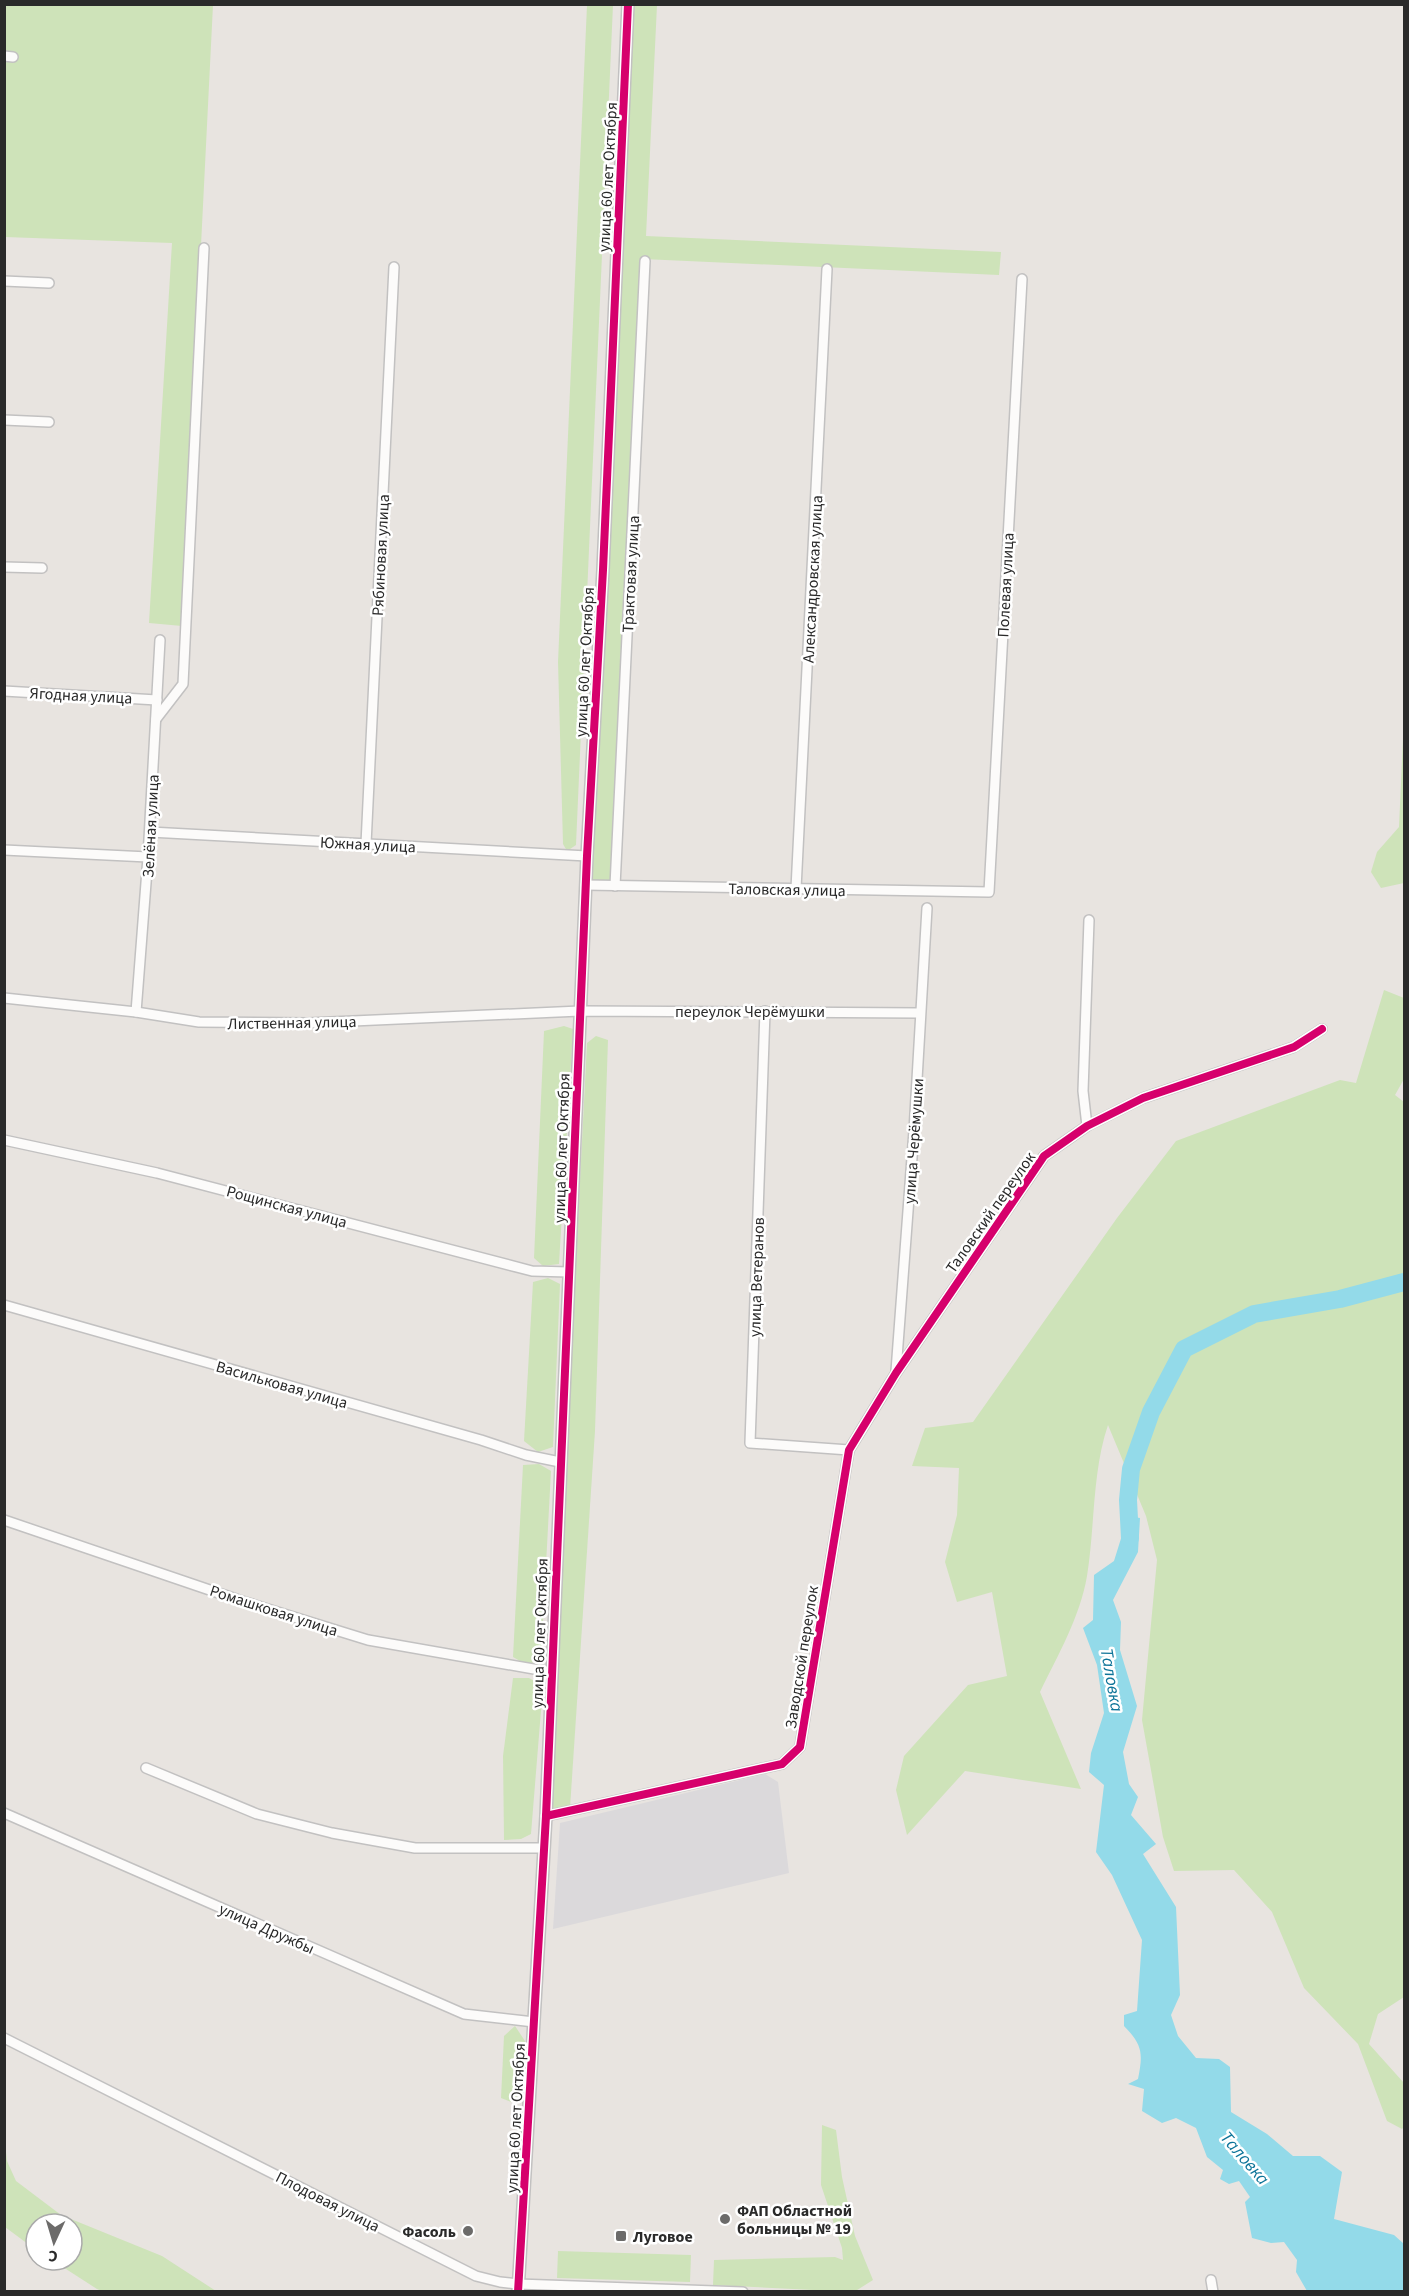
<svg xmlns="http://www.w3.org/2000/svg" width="1409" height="2296" font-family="'Source Sans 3',sans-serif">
<rect width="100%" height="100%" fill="#e8e4e0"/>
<!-- industrial -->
<polygon fill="#dbd9db" points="765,1774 778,1782 789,1873 553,1929 560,1823"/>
<!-- green -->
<g fill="#cee3b9">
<polygon points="5,5 213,5 182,626 149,623 172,243 5,237"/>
<polygon points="587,5 613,5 576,845 567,851 563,844 558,662"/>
<polygon points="634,5 657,5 646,236 1001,252 999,275 643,259 620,746 610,883 598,888 592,879"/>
<polygon points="1404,716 1404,883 1381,888 1371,872 1377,852 1399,827"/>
<path d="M1384 990 1404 998V1079L1395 1095 1404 1102V1997L1378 2014 1369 2044 1404 2083V2127L1402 2129 1387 2121 1358 2044 1304 1988 1272 1912 1234 1870 1174 1871 1163 1837 1142 1720 1157 1560 1146 1516 1108 1425C1092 1472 1095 1527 1087 1576 1080 1617 1058 1655 1040 1692L1081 1789 965 1771 907 1835 896 1790 904 1756 968 1685 1007 1676 992 1592 957 1602 945 1562 957 1515 959 1468 912 1466 925 1428 973 1422 1117 1218 1176 1141 1340 1080 1356 1083Z"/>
<polygon points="564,1026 573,1029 559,1264 543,1266 534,1258 544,1031"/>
<polygon points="596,1036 608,1040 595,1431 570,1808 554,1811 549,1794 587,1043"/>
<polygon points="548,1278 560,1284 553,1447 538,1452 524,1441 533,1282"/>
<polygon points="539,1464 551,1471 541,1659 527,1665 513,1657 523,1465"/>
<polygon points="513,1678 529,1678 543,1686 531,1834 521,1839 504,1840 503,1756"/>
<polygon points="515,2026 525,2041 518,2095 511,2102 501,2098 504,2036"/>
<polygon points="822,2125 836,2130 842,2177 855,2236 873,2280 854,2292 713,2285 714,2260 835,2257 843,2260 842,2248 821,2185"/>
<polygon points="5,2143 7,2161 16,2181 61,2215 162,2256 216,2291 104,2292 97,2289 52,2260 72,2260 72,2224 36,2224 36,2250 5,2227"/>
<polygon points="558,2251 691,2255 690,2282 557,2278"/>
</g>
<!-- water -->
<path fill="#93dae9" d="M1128 1516 1140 1518 1138 1552 1113 1600 1121 1622 1120 1650 1137 1706 1123 1752 1129 1784 1138 1797 1131 1815 1156 1844 1143 1854 1176 1907 1180 1995 1171 2015 1178 2036 1196 2058 1219 2059 1230 2067 1231 2112 1267 2134 1293 2156H1320L1342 2172 1334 2219 1394 2235 1404 2244V2291H1307L1296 2272 1297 2260 1284 2242 1271 2243 1252 2238 1245 2202 1250 2197 1239 2181 1229 2184 1220 2179 1223 2170 1207 2157 1196 2128 1176 2118 1162 2123 1142 2111 1144 2089 1128 2084 1138 2079C1143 2054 1143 2045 1124 2026V2015L1137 2011 1142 1940 1112 1875 1096 1852 1104 1785 1089 1772 1091 1753 1104 1713 1097 1665 1083 1628 1093 1620 1094 1575 1114 1561Z"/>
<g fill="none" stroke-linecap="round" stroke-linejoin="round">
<!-- river -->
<polyline stroke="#93dae9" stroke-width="18" points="1130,1538 1128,1500 1131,1469 1151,1412 1184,1349 1254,1314 1340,1299 1404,1282"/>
<defs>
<g id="minor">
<polyline points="4,56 13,57"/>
<polyline points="4,281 49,283"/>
<polyline points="4,420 49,422"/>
<polyline points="4,567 42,568"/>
<polyline points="4,691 157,700"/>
<polyline points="156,719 183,684 204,248"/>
<polyline points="150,832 587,856"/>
<polyline points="366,844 394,267"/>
<polyline points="4,850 148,857"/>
<polyline points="585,885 989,892 1022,279"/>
<polyline points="615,886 645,261"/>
<polyline points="796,889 827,269"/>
<polyline points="4,998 136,1012 199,1022 308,1023 580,1011 920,1013"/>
<polyline points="765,1011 750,1443 849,1450"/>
<polyline points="136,1012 148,857 160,640"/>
<polyline points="1087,1126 1083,1091 1089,920"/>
<polyline points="4,1140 157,1173 532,1271 569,1272"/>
<polyline points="4,1305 481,1440 526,1455 560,1462"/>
<polyline points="896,1371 914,1131 927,908"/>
<polyline points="4,1520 242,1601 368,1640 551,1672"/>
<polyline points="146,1768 257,1814 332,1833 415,1848 543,1848"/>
<polyline points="4,1813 464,2014 534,2022"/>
<polyline points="546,1816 782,1764 800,1747 849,1450 896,1373 1044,1156 1087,1126 1143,1098 1294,1047 1322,1029"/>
<polyline points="4,2038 476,2276 500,2282 518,2284 743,2292"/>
<polyline points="1211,2280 1213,2292"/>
</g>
<polyline id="tertiary" points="518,2292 546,1816 587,856 603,570 628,4"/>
</defs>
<!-- minor casing -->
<use href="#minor" stroke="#c2c1c1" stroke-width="12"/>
<!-- tertiary casing -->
<use href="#tertiary" stroke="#c2c1c1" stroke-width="14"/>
<!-- minor -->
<use href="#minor" stroke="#fcfbfa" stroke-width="9"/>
<!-- tertiary -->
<use href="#tertiary" stroke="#fcfbfa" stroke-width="10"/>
<defs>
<g id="cycleway">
<polyline points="546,1816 782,1764 800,1747 849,1450 896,1373 1044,1156 1087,1126 1143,1098 1294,1047 1322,1029"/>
<polyline points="518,2292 546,1816 587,856 603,570 628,4"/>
</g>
</defs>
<!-- cycleway casing -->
<use href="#cycleway" stroke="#fff" stroke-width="11"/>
<!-- cycleway -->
<use href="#cycleway" stroke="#d6006c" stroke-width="8"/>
</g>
<!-- markers -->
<g fill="#6c6b6a" stroke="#fff" stroke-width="2">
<circle cx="725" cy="2219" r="6"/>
<circle cx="468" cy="2231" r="6"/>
<rect x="615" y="2230" width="12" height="12" rx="3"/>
</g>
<g text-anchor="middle" stroke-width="5" stroke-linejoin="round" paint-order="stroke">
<!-- street labels -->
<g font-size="16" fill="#2a2a2a" stroke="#fff">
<text transform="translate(607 177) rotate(-87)" y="6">улица 60 лет Октября</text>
<text transform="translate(380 555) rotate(-87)" y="6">Рябиновая улица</text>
<text transform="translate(630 574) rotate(-87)" y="6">Трактовая улица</text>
<text transform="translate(812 579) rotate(-87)" y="6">Александровская улица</text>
<text transform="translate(1005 585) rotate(-87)" y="6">Полевая улица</text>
<text transform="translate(584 662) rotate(-87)" y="6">улица 60 лет Октября</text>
<text transform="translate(81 695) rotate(3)" y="6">Ягодная улица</text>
<text transform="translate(150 826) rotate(-87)" y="6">Зелёная улица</text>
<text transform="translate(368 844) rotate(3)" y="6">Южная улица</text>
<text transform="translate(787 889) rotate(1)" y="6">Таловская улица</text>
<text x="750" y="1017">переулок Черёмушки</text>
<text transform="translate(292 1022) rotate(-1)" y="6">Лиственная улица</text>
<text transform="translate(913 1141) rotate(-86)" y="6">улица Черёмушки</text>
<text transform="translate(561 1148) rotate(-88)" y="6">улица 60 лет Октября</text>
<text transform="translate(287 1206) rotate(15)" y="6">Рощинская улица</text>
<text transform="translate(990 1212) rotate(-55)" y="6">Таловский переулок</text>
<text transform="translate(756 1277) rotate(-88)" y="6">улица Ветеранов</text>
<text transform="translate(282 1384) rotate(16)" y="6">Васильковая улица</text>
<text transform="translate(274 1610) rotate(18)" y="6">Ромашковая улица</text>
<text transform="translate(539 1633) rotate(-88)" y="6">улица 60 лет Октября</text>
<text transform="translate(801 1657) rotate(-81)" y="6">Заводской переулок</text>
<text transform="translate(267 1928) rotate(24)" y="6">улица Дружбы</text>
<text transform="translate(515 2118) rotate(-87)" y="6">улица 60 лет Октября</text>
<text transform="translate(328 2201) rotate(27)" y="6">Плодовая улица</text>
</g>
<!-- poi labels -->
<g font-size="16" font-weight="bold" fill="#2a2a2a" stroke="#fff" text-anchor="start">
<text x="737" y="2216">ФАП Областной<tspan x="737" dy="18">больницы № 19</tspan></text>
<text x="456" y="2237" text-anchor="end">Фасоль</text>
<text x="633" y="2242">Луговое</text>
</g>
<!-- water labels -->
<g font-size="18" font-style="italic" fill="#0f7599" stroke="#fff">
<text transform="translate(1112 1680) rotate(80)" y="6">Таловка</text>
<text transform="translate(1245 2158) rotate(49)" y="6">Таловка</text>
</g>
</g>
<!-- border -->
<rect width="1409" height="2296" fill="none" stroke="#2a2a2a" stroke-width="12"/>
<!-- north arrow -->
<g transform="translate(54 2242) rotate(184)"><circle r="28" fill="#ffffff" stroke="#aaaaaa" stroke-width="1.5"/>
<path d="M0-4.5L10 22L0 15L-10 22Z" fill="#6c6b6a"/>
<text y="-9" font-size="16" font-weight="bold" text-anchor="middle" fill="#2a2a2a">С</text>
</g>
</svg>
